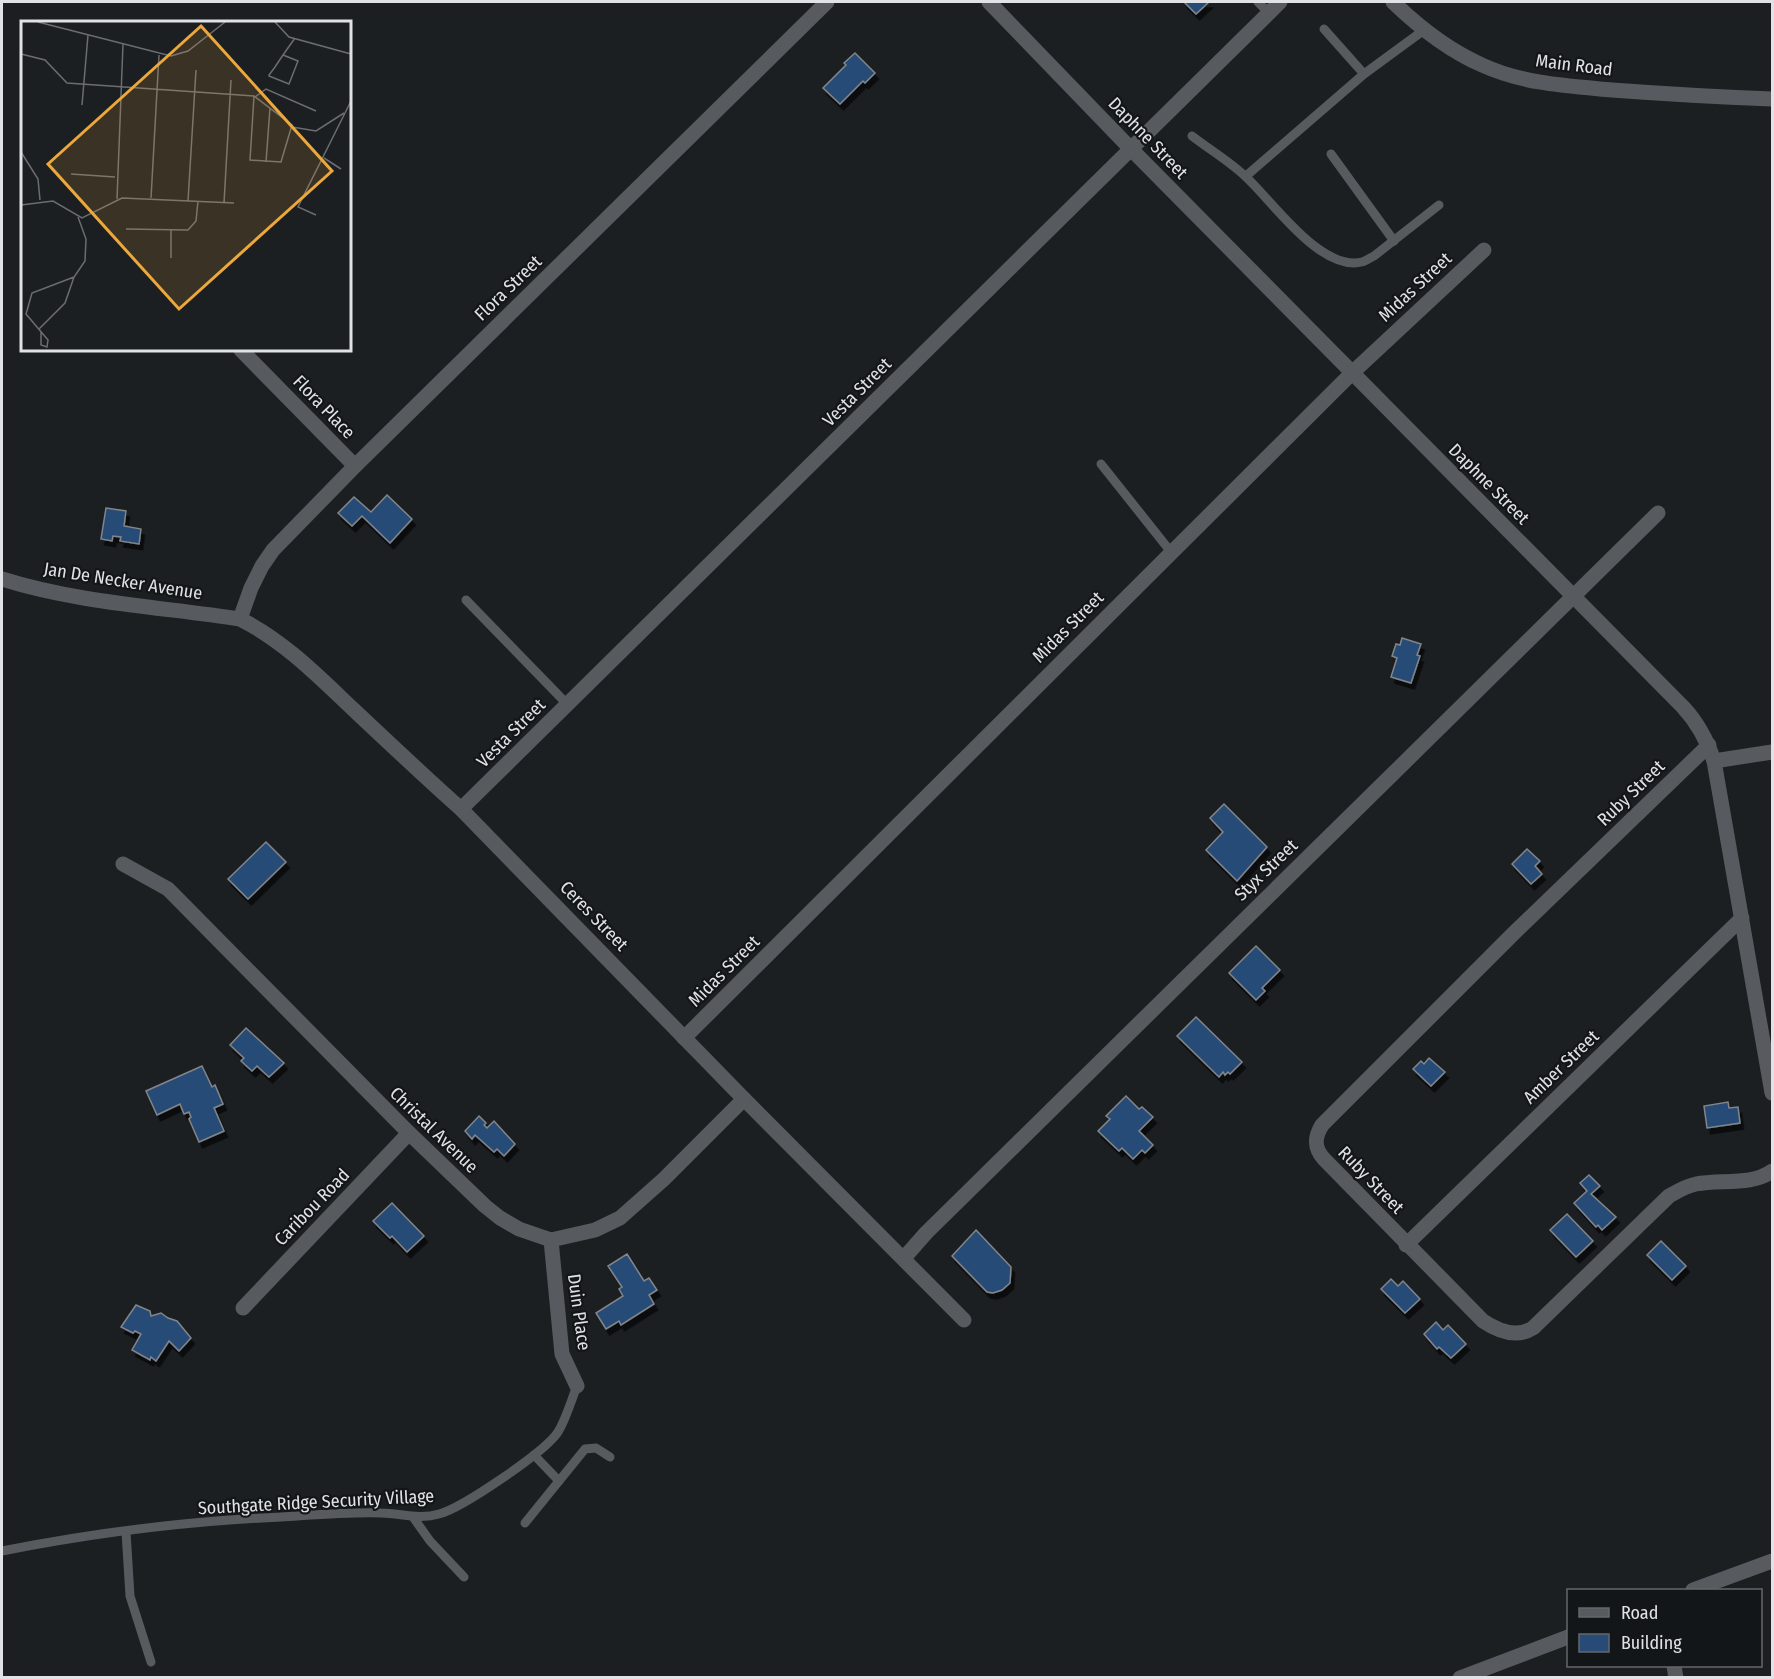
<svg xmlns="http://www.w3.org/2000/svg" width="1774" height="1679" font-family="'Fira Sans Condensed',sans-serif">
<defs>
<filter id="shadow"><feDropShadow dx="3.5" dy="6" stdDeviation="0" flood-color="#0009"/></filter>
</defs>
<rect width="100%" height="100%" fill="#1c1f22"/>
<!-- building -->
<g fill="#274b76" stroke="#828589" stroke-width="1.5" filter="url(#shadow)">
<polygon points="1184,2 1209,2 1196,14"/>
<polygon points="855,53 875,73 865,83 863,81 840,104 823,88 846,65 844,63"/>
<polygon points="387,495 412,519 390,543 362,516 352,526 338,513 354,497 371,512"/>
<polygon points="106,508 126,511 124,526 141,529 139,544 120,541 121,537 113,536 112,541 101,539"/>
<polygon points="1402,638 1421,644 1417,655 1420,656 1411,683 1391,677 1397,658 1392,656 1396,644 1400,645"/>
<polygon points="1224,804 1267,847 1237,881 1206,850 1223,832 1210,818"/>
<polygon points="266,842 286,862 248,899 228,879"/>
<polygon points="1527,849 1540,861 1535,866 1542,874 1531,884 1512,864"/>
<polygon points="1256,946 1280,970 1262,988 1265,991 1256,1000 1229,973"/>
<polygon points="1196,1017 1242,1062 1230,1074 1228,1072 1225,1075 1223,1072 1219,1077 1177,1036"/>
<polygon points="246,1028 284,1063 269,1077 257,1066 252,1071 241,1061 244,1058 230,1045"/>
<polygon points="1429,1058 1445,1072 1431,1086 1413,1069 1421,1061 1424,1064"/>
<polygon points="202,1066 212,1087 215,1085 223,1104 214,1108 224,1131 199,1142 189,1119 191,1117 189,1112 184,1114 180,1104 157,1115 146,1091"/>
<polygon points="1126,1096 1139,1109 1142,1107 1153,1117 1139,1131 1153,1145 1145,1153 1142,1150 1133,1159 1122,1148 1119,1151 1098,1131 1110,1119 1106,1116"/>
<polygon points="1728,1102 1729,1108 1738,1107 1740,1123 1707,1128 1704,1106"/>
<polygon points="479,1116 486,1123 484,1125 487,1128 494,1121 515,1144 504,1156 497,1149 494,1152 475,1135 472,1139 465,1131"/>
<polygon points="1589,1175 1600,1186 1591,1194 1616,1217 1602,1230 1598,1225 1596,1227 1574,1203 1587,1191 1580,1183"/>
<polygon points="392,1203 424,1236 407,1252 392,1236 390,1238 373,1221"/>
<polygon points="1567,1214 1593,1241 1576,1257 1550,1230"/>
<polygon points="976,1230 1011,1267 1010,1283 1002,1290 993,1293 987,1292 952,1256"/>
<polygon points="1661,1241 1686,1266 1672,1280 1647,1255"/>
<polygon points="627,1254 644,1281 649,1278 657,1290 649,1295 654,1304 621,1325 619,1321 606,1329 596,1313 623,1296 619,1289 622,1287 608,1266"/>
<polygon points="1391,1279 1398,1286 1403,1281 1420,1299 1405,1313 1381,1289"/>
<polygon points="136,1305 150,1311 151,1316 161,1313 168,1318 177,1321 191,1338 179,1351 169,1341 156,1361 151,1357 150,1360 132,1350 141,1334 135,1331 133,1333 121,1327"/>
<polygon points="1436,1322 1443,1330 1448,1325 1466,1344 1451,1358 1439,1347 1437,1349 1424,1334"/>
</g>
<g fill="none" stroke-linecap="round" stroke-linejoin="round">
<!-- lane -->
<g stroke="#575a5e" stroke-width="9">
<polyline points="1258,2 1269,13"/>
<polyline points="1324,29 1364,74"/>
<path d="M1192 136C1210 150 1231 162 1247 178 1273 202 1321 272 1362 262 1366 261 1370 258 1374 256L1439 205"/>
<polyline points="1331,154 1394,241"/>
<polyline points="1246,176 1364,74 1424,30"/>
<polyline points="1101,464 1171,552"/>
<polyline points="466,600 568,705"/>
<polyline points="534,1455 559,1481 585,1449 596,1448 610,1457"/>
<polyline points="413,1517 430,1541 464,1577"/>
<polyline points="525,1523 559,1481"/>
<polyline points="126,1532 130,1596 151,1662"/>
<path d="M2 1551C93 1533 188 1521 281 1517 314 1515 348 1512 381 1513 400 1513 419 1520 439 1514 462 1508 545 1452 558 1432 566 1419 571 1401 577 1386"/>
</g>
<!-- street -->
<g stroke="#575a5e" stroke-width="15">
<path d="M989 2 1131 149 1683 707C1698 723 1707 740 1714 761L1772 1093"/>
<polyline points="241,350 355,466"/>
<polyline points="240,619 251,588 262,566 273,550 355,466 827,2"/>
<path d="M1709 745 1514 933 1322 1125C1314 1138 1314 1148 1324 1159L1483 1321C1498 1331 1517 1338 1533 1328L1669 1196C1678 1191 1686 1186 1696 1184 1720 1179 1752 1186 1772 1171"/>
<polyline points="1714,761 1772,752"/>
<polyline points="461,809 744,1099 964,1320"/>
<polyline points="123,864 168,889 409,1133 485,1206 500,1218 519,1229 551,1240 595,1230 620,1218 664,1179 744,1099"/>
<polyline points="684,1038 1352,373 1484,250"/>
<polyline points="551,1240 562,1354 577,1386"/>
<polyline points="1406,1245 1742,918"/>
<polyline points="904,1258 926,1233 1658,513"/>
<polyline points="243,1308 409,1133"/>
<polyline points="1693,1590 1772,1561"/>
<polyline points="1674,1666 1676,1678"/>
<polyline points="1460,1678 1568,1637"/>
</g>
<!-- secondary -->
<g stroke="#575a5e" stroke-width="15">
<path d="M1393 2C1420 28 1448 50 1482 65 1523 84 1568 86 1612 90 1666 94 1719 97 1772 99"/>
<path d="M2 579C78 603 161 607 240 619 284 641 318 676 354 710 389 743 425 777 461 809L1280 2"/>
</g>
</g>
<g text-anchor="middle" stroke-width="4.5" stroke-linejoin="round" paint-order="stroke">
<!-- street labels -->
<g font-size="18" fill="#e1e2e5" stroke="#131619">
<text transform="translate(1574 65) rotate(7)" y="6">Main Road</text>
<text transform="translate(1148 138) rotate(46)" y="6">Daphne Street</text>
<text transform="translate(1415 287) rotate(-43)" y="6">Midas Street</text>
<text transform="translate(508 288) rotate(-44)" y="6">Flora Street</text>
<text transform="translate(857 392) rotate(-45)" y="6">Vesta Street</text>
<text transform="translate(324 407) rotate(46)" y="6">Flora Place</text>
<text transform="translate(1489 484) rotate(45)" y="6">Daphne Street</text>
<text transform="translate(123 581) rotate(9)" y="6">Jan De Necker Avenue</text>
<text transform="translate(1068 627) rotate(-45)" y="6">Midas Street</text>
<text transform="translate(511 733) rotate(-45)" y="6">Vesta Street</text>
<text transform="translate(1631 793) rotate(-44)" y="6">Ruby Street</text>
<text transform="translate(1266 870) rotate(-44)" y="6">Styx Street</text>
<text transform="translate(594 916) rotate(46)" y="6">Ceres Street</text>
<text transform="translate(724 971) rotate(-45)" y="6">Midas Street</text>
<text transform="translate(1561 1067) rotate(-44)" y="6">Amber Street</text>
<text transform="translate(434 1130) rotate(44)" y="6">Christal Avenue</text>
<text transform="translate(1371 1180) rotate(46)" y="6">Ruby Street</text>
<text transform="translate(312 1207) rotate(-46)" y="6">Caribou Road</text>
<text transform="translate(579 1312) rotate(82)" y="6">Duin Place</text>
<text transform="translate(316 1502) rotate(-3)" y="6">Southgate Ridge Security Village</text>
</g>
</g>
<!-- overview -->
<g transform="translate(21 21)">
<rect width="330" height="330" fill="#1c1f22"/>
<path fill="none" stroke="#6b6d70" stroke-width="1.5" d="M17 1 150 35 167 30 204 1M254 1 268 16 330 33M0 33 24 39 46 62 233 75 271 104 260 141 229 139 233 75M262 34 277 40 268 63 248 55V54L254 46 262 34 274 17M234 76 245 68 295 90M61 84 67 14M271 106 295 110 323 92M0 131 17 158 19 179M303 137 320 148M245 141 249 87M50 153 94 156M130 177 138 34M96 178 102 23M167 180 175 49M203 182 210 59M0 184 32 180 61 197 101 177 213 182M295 194 277 186 330 80M105 208 167 209 175 200 177 180M150 237V209M18 308 44 282 53 256 64 240 65 218 57 196M20 311V324L26 326 27 319 5 293 11 272 53 256"/>
<path fill="#eda83c" fill-opacity="0.15" stroke="#eda83c" stroke-width="3" d="M180 5 311 150 158 288 27 143Z"/>
<rect width="330" height="330" fill="none" stroke="#e1e2e5" stroke-width="3"/>
</g>
<!-- border -->
<rect width="1774" height="1679" fill="none" stroke="#e1e2e5" stroke-width="6"/>
<!-- legend -->
<rect x="1567" y="1589" width="195" height="78" fill="#131619" stroke="#65686b" stroke-width="1.5"/>
<rect x="1579" y="1608" width="30" height="9" fill="#575a5e" stroke="#65686b" stroke-width="1.5"/>
<text x="1621" y="1619" font-size="18" fill="#e1e2e5">Road</text>
<rect x="1579" y="1634" width="30" height="18" fill="#274b76" stroke="#65686b" stroke-width="1.5"/>
<text x="1621" y="1649" font-size="18" fill="#e1e2e5">Building</text>
</svg>
